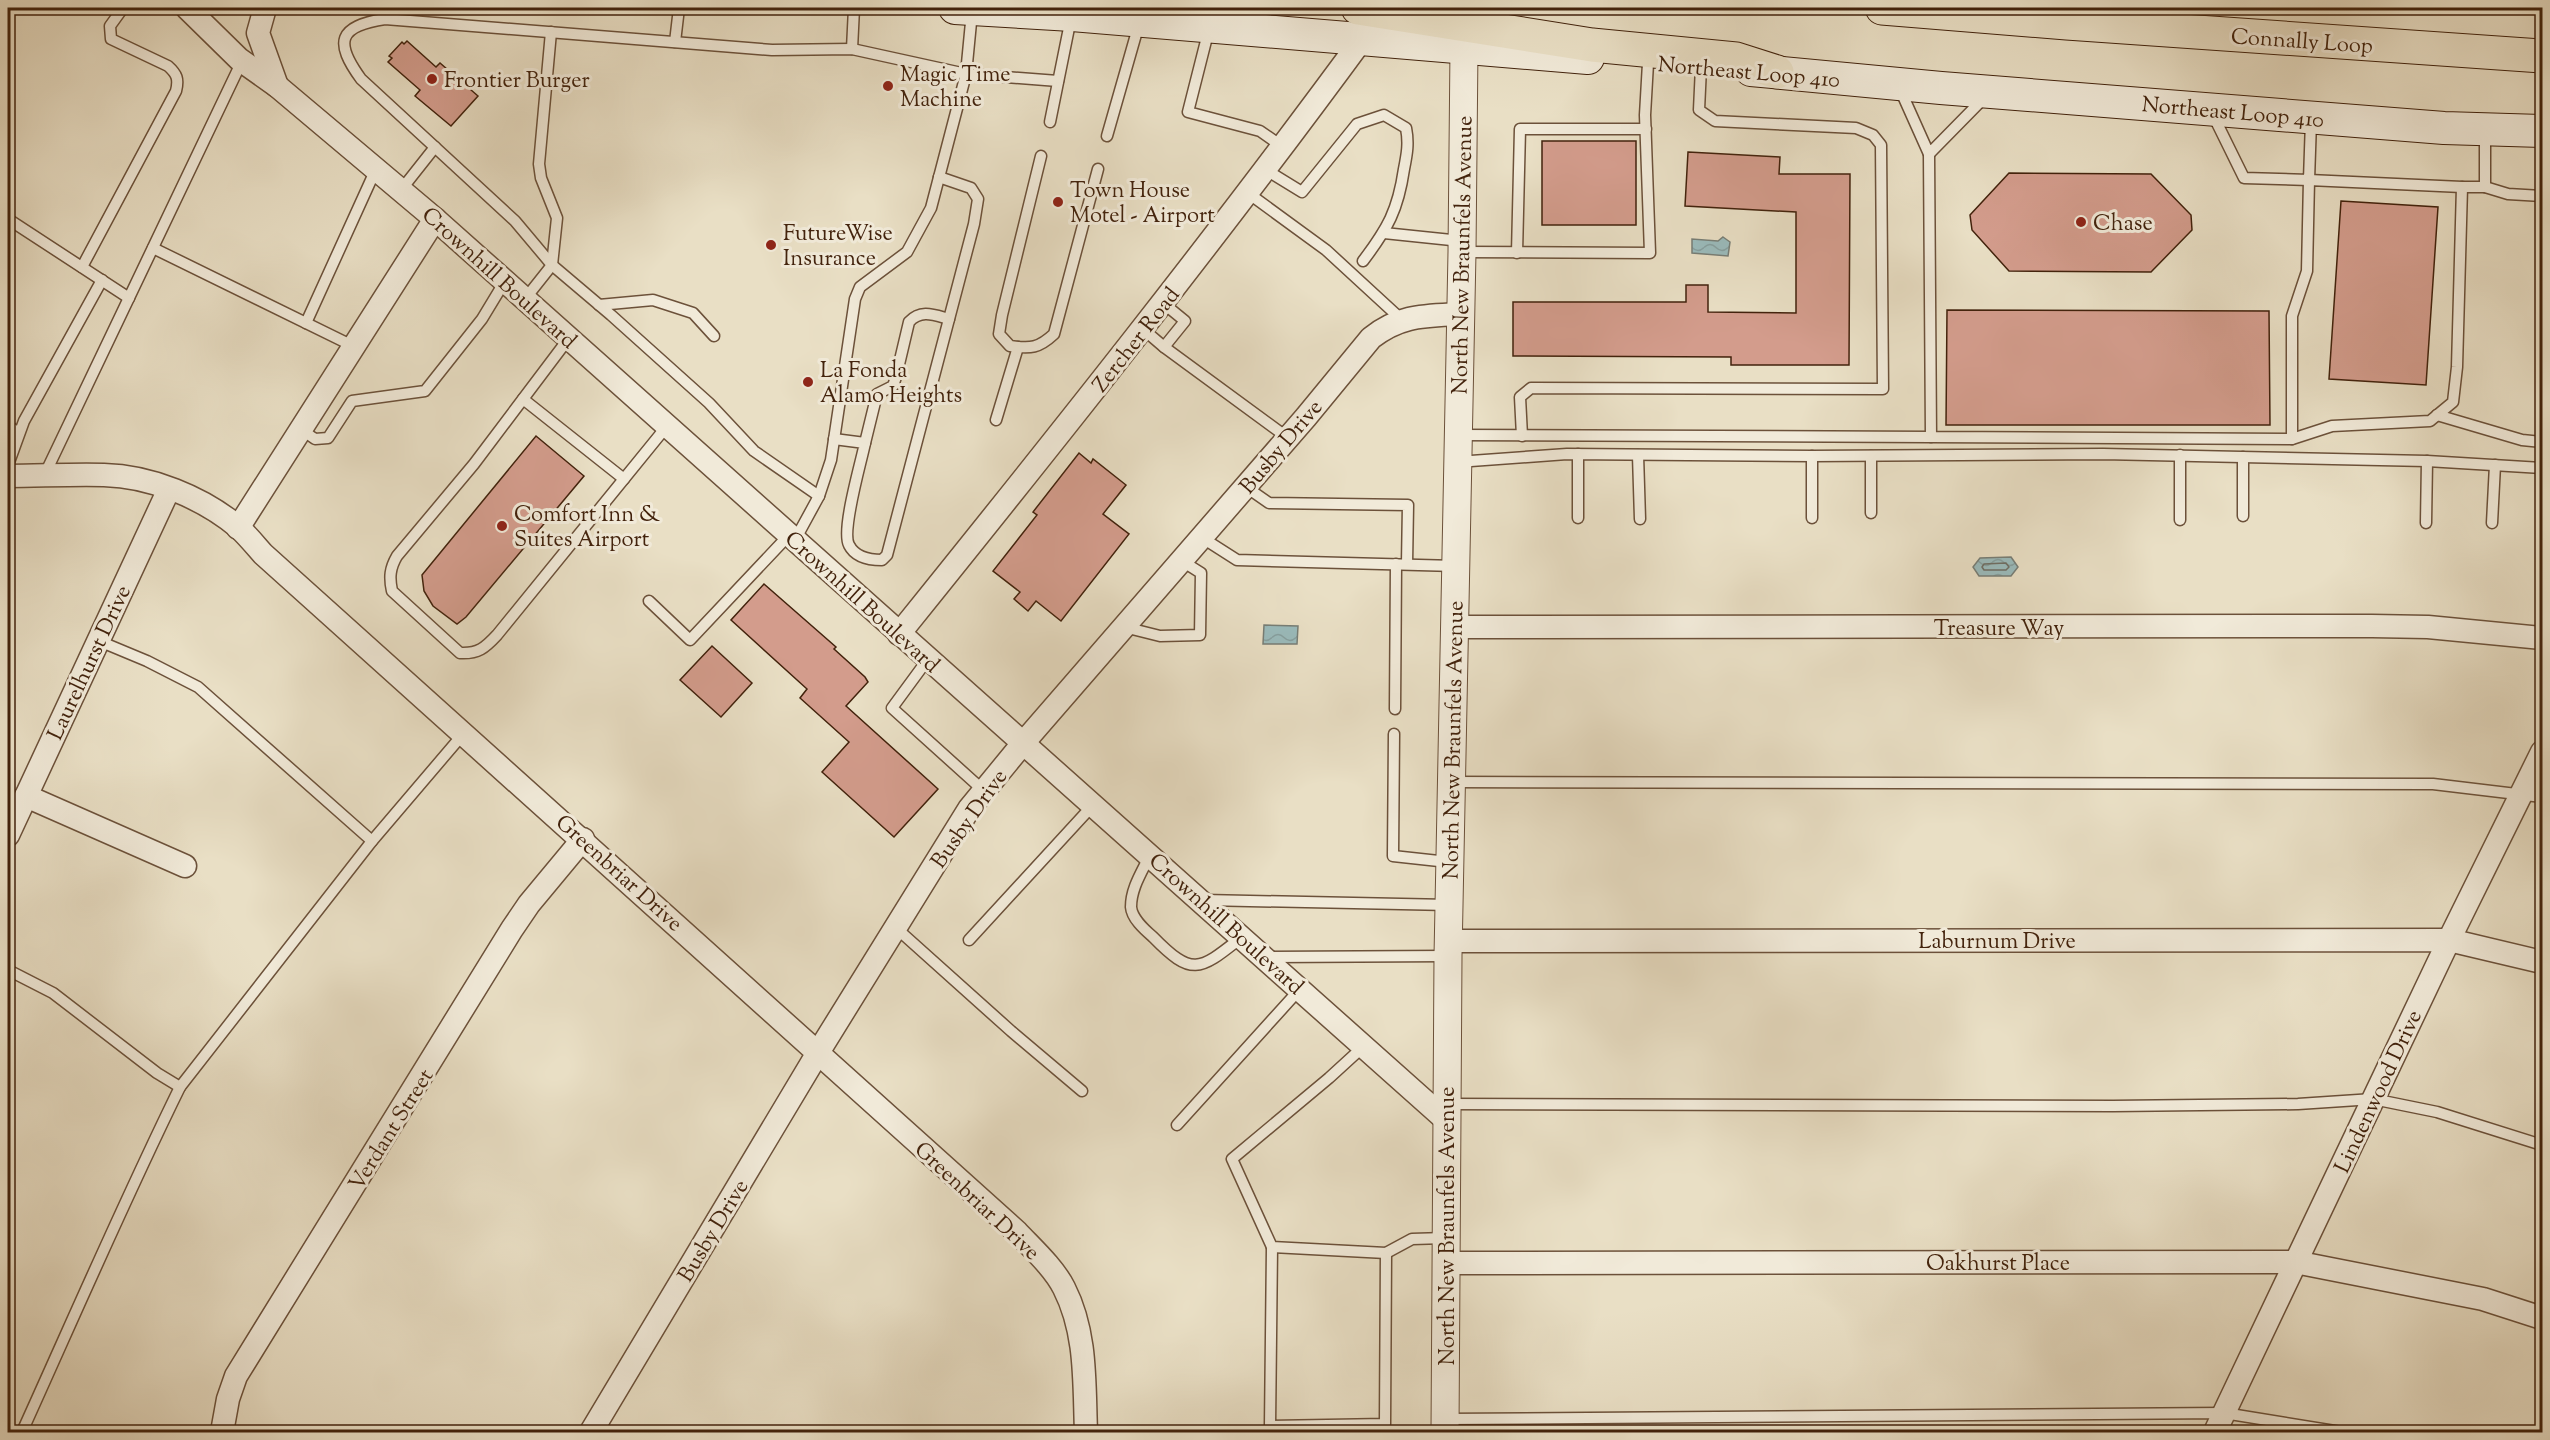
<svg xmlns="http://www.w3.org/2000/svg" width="2550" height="1440" font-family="'Sorts Mill Goudy',serif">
<defs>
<pattern id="water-waves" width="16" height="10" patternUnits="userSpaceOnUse" patternTransform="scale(1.5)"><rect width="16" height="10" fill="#9abbbc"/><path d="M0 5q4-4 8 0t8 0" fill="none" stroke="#86a0a0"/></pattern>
</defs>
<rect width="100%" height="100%" fill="#e9dfc5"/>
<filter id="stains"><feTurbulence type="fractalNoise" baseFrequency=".00333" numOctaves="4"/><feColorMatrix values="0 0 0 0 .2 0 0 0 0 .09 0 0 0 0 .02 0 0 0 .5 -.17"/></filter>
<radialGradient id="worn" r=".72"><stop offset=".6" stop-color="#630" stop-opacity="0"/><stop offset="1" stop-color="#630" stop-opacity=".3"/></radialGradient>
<!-- water -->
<g fill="url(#water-waves)" stroke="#777e76" stroke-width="1.5">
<polygon points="1723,237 1730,242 1728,256 1692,253 1692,239 1718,241"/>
<polygon points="2011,557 2018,567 2011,576 1979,576 1973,567 1980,558"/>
<polygon points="1264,625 1298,626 1297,644 1263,644"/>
</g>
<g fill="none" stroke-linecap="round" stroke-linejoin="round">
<!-- shore -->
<polygon stroke="#6e6e64" stroke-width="1.5" points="2006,563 2009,567 2006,570 1984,570 1982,567 1984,564"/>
</g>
<!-- building -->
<g fill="#d39c8c" stroke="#42220c" stroke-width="1.5">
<polygon points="407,41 436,67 440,63 478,96 451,126 415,96 420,90 388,62 392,58 389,56 402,42 404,44"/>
<rect x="1542" y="141" width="94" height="84"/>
<polygon points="1688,152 1780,157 1779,174 1850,174 1849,365 1731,365 1731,357 1513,356 1513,302 1686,302 1686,285 1708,285 1708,312 1796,313 1796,212 1685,206"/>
<polygon points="2009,173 2151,174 2191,215 2192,230 2151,272 2009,271 1972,230 1970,215"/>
<polygon points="2341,201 2438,207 2426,385 2329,379"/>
<polygon points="1947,310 2269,311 2270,425 1946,425"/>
<polygon points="536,436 584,476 466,617 457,624 433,606 424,591 422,575"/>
<polygon points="1079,453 1091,463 1093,459 1126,485 1103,514 1129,534 1061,621 1036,601 1028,611 1014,599 1020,592 993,571 1037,515 1033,512"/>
<polygon points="764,584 836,647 834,649 865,677 868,682 846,706 938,789 894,837 822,772 849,742 800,698 807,689 731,620"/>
<polygon points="712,646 752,683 721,717 680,680"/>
</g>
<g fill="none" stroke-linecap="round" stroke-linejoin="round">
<defs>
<g id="service">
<polyline points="1209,29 1188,112 1260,131 1283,147"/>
<polyline points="675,42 679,8"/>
<polyline points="852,49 854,8"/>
<polyline points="1899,87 1929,154 1984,98"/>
<polyline points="2213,115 2244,178 2309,180 2311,121"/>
<polyline points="1050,122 1071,18"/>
<polyline points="1107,136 1139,24"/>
<polyline points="1929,154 1931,437 2292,439 2332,426 2430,421 2453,402 2457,367 2462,187 2485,187 2485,132"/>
<path d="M1041 156 1002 315 999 334 1010 346C1031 349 1039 348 1054 334L1098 169"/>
<path d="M1266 170 1302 192 1357 124 1384 115 1406 128C1409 143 1407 154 1404 169 1398 210 1388 228 1363 261"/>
<polyline points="2485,187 2508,194 2542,196"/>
<polyline points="401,190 435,147"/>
<polyline points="1248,193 1326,250 1401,319"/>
<polyline points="8,219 129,298"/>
<polyline points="1384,233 1461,241"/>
<polyline points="153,248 355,347"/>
<polyline points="1462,252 1650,253 1645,115 1648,63"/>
<polyline points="1517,253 1520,129 1646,129"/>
<path d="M82 267 176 91C179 79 177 74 168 66L111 39 110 26 123 8"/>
<polyline points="525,299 552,265 557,218 541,178 539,164 551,32"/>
<polyline points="599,305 653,300 693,313 714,336"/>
<polyline points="306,323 376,169"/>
<polyline points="1143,329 1164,347 1185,321 1163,303"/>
<path d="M569 338 474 464 397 556C390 568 389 577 392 591L460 653C478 654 485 648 497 635L667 426"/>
<polyline points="1164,347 1288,438"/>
<polyline points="523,399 624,479"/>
<polyline points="2437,415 2522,440 2542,442"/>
<polyline points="996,420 1018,347"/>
<polyline points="8,426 19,433"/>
<polyline points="302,430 315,439 328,438 352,401 425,391 482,319 505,281"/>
<polyline points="1458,435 1931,437"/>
<polyline points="1522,436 1520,397 1531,388 1883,389 1881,145 1873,135 1856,128 1715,121 1699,110 1701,67"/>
<path d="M834 439 865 443C861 463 841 530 849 545 855 557 869 560 882 560L887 555 974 224 978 199 971 188 939 177"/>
<polyline points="2292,439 2292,316 2307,271 2309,180 2462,187"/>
<path d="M865 443 877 394 893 386 896 377 909 322C921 309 934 315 949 319"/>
<polyline points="1578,454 1578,518"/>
<polyline points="1638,455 1640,519"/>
<polyline points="2180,455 2180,520"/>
<polyline points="1812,456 1812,518"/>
<polyline points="2243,457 2243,516"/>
<polyline points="1457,462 1567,454 1812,456 2103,454 2427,461 2542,468"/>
<polyline points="8,465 24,421 102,280"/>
<polyline points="44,476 242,61"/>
<polyline points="1246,487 1269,503 1408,505 1407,564"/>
<path d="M819 496 754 451 709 403 611 315 552 265 515 221 361 79C334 42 338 26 385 19L772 50 852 49 966 74 1058 81"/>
<polyline points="1871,513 1871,456"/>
<polyline points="2426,523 2427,461"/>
<polyline points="2492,523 2495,465"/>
<polyline points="1201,537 1237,560 1456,566"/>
<polyline points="795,540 819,496 831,460 855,299 860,287 907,252 931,208 966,74 972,12"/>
<polyline points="649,601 690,640 789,535"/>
<polyline points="1124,627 1160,636 1200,635 1201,573 1182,561"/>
<polyline points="99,641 147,661 198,687 372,841"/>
<polyline points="928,659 892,708 984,791"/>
<polyline points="1395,709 1396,564"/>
<polyline points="1394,734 1393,856 1448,862"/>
<polyline points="1452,782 2433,784 2542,797"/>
<path d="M1150 855C1142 872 1131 888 1131 907 1132 919 1145 930 1153 937 1193 978 1200 970 1242 937"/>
<polyline points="1204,900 1449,905"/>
<polyline points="895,927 1011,1031 1082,1091"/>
<polyline points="969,940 1094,804"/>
<polyline points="1267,957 1447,956"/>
<polyline points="8,970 53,993 157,1073 180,1087 372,841 464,733"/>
<polyline points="1364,1046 1329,1078 1232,1159 1272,1247 1386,1253 1412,1239 1445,1238"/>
<polyline points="1448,1104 2113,1106 2298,1104 2373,1099 2437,1112 2542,1145"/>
<polyline points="1177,1125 1300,989"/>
<polyline points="1272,1247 1270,1426 1385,1424 1386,1253"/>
<polyline points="1445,1419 2224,1413 2341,1432"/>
<path d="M22 1432C74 1317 124 1201 180 1087"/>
</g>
<g id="minor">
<polyline points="187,8 239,59 277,86 435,219 1446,1120"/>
<polyline points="265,8 258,33 277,86"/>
<path d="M8 476C39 476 72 474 104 475 150 476 202 497 238 527 247 535 255 545 263 554L1017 1232C1033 1249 1054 1268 1064 1288 1087 1333 1084 1383 1086 1432"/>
<polyline points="238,528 435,219"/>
<polyline points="1455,627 2372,626 2428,627 2542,638"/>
<path d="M899 634C1057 438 1214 241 1363 38"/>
<polyline points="26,796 185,866"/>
<polyline points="8,835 169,489"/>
<polyline points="1448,941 2449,940 2542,962"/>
<polyline points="1446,1263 2295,1262 2483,1299 2542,1318"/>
<polyline points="222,1432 228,1399 236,1376 512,929 529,904 583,839"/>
<path d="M591 1432 819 1051 969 809 1024 742 1306 417 1371 338C1400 315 1424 316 1460 314"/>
<polyline points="2215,1432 2449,940 2542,752"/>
</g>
<polyline id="tertiary" points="1445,1432 1448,956 1462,252 1464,48"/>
<g id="secondary">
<polyline points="955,8 1072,15 1588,58"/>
<polyline points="1751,70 1941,88 2444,128 2542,131"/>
</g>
<g id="motorway">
<polyline points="1358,8 1592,45 1736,59 1777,72"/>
<polyline points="1882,8 2067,23 2542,56"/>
</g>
</defs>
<!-- service casing -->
<use href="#service" stroke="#6c513a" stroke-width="13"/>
<!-- minor casing -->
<use href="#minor" stroke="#6c513a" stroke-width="25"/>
<!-- tertiary casing -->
<use href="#tertiary" stroke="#6c513a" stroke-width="29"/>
<!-- secondary casing -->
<use href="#secondary" stroke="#42220c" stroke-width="34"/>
<!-- motorway casing -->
<use href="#motorway" stroke="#42220c" stroke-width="35"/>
<!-- service -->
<use href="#service" stroke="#f1ead9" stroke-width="10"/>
<!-- minor -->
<use href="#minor" stroke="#f1ead9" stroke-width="22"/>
<!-- tertiary -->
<use href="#tertiary" stroke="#f1ead9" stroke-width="27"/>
<!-- secondary -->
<use href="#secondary" stroke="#f1ead9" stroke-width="32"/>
<!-- motorway -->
<use href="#motorway" stroke="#e9dfc5" stroke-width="33"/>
</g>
<!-- markers -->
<g fill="#8f2418" stroke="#f1ead9" stroke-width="2">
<circle cx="432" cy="79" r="6"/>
<circle cx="888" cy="86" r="6"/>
<circle cx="1058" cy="202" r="6"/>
<circle cx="2081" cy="222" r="6"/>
<circle cx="771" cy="245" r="6"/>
<circle cx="808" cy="382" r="6"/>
<circle cx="502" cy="526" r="6"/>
</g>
<g text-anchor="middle" stroke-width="6" stroke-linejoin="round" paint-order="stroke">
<!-- street labels -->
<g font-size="22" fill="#42220c" stroke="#f1ead9">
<text transform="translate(2302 40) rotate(4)" y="8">Connally Loop</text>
<text transform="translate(1749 71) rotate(5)" y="8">Northeast Loop 410</text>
<text transform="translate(2233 111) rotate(5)" y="8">Northeast Loop 410</text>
<text transform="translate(1461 255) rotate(-89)" y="8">North New Braunfels Avenue</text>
<text transform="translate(500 277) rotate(42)" y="8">Crownhill Boulevard</text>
<text transform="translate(1135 339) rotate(-52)" y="8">Zercher Road</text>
<text transform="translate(1280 446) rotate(-50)" y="8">Busby Drive</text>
<text transform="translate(863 601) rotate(42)" y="8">Crownhill Boulevard</text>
<text x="1999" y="635">Treasure Way</text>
<text transform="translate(88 662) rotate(-65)" y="8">Laurelhurst Drive</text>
<text transform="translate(1452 740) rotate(-89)" y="8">North New Braunfels Avenue</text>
<text transform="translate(968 818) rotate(-55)" y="8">Busby Drive</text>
<text transform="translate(620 872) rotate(42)" y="8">Greenbriar Drive</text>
<text transform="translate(1227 923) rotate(42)" y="8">Crownhill Boulevard</text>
<text x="1997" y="948">Laburnum Drive</text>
<text transform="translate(2377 1091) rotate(-65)" y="8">Lindenwood Drive</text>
<text transform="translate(390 1129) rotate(-58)" y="8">Verdant Street</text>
<text transform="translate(978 1200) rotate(43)" y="8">Greenbriar Drive</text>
<text transform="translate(1446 1226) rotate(-90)" y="8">North New Braunfels Avenue</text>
<text transform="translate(712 1230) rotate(-59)" y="8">Busby Drive</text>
<text x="1998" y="1270">Oakhurst Place</text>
</g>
<!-- poi labels -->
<g font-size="22" fill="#42220c" stroke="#f1ead9" text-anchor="start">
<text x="900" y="81">Magic Time<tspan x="900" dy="25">Machine</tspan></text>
<text x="444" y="87">Frontier Burger</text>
<text x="1070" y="197">Town House<tspan x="1070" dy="25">Motel - Airport</tspan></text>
<text x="2093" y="230">Chase</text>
<text x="783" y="240">FutureWise<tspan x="783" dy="25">Insurance</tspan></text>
<text x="820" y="377">La Fonda<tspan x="820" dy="25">Alamo Heights</tspan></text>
<text x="514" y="521">Comfort Inn &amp;<tspan x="514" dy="25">Suites Airport</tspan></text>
</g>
</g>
<!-- margin -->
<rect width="2550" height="1440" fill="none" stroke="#e9dfc5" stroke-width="30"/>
<rect x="9" y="9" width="2532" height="1422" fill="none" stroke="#42220c" stroke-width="3"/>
<rect x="15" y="15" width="2520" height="1410" fill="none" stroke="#42220c" stroke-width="1.5"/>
<rect width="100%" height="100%" filter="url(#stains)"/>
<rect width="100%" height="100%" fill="url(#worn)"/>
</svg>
